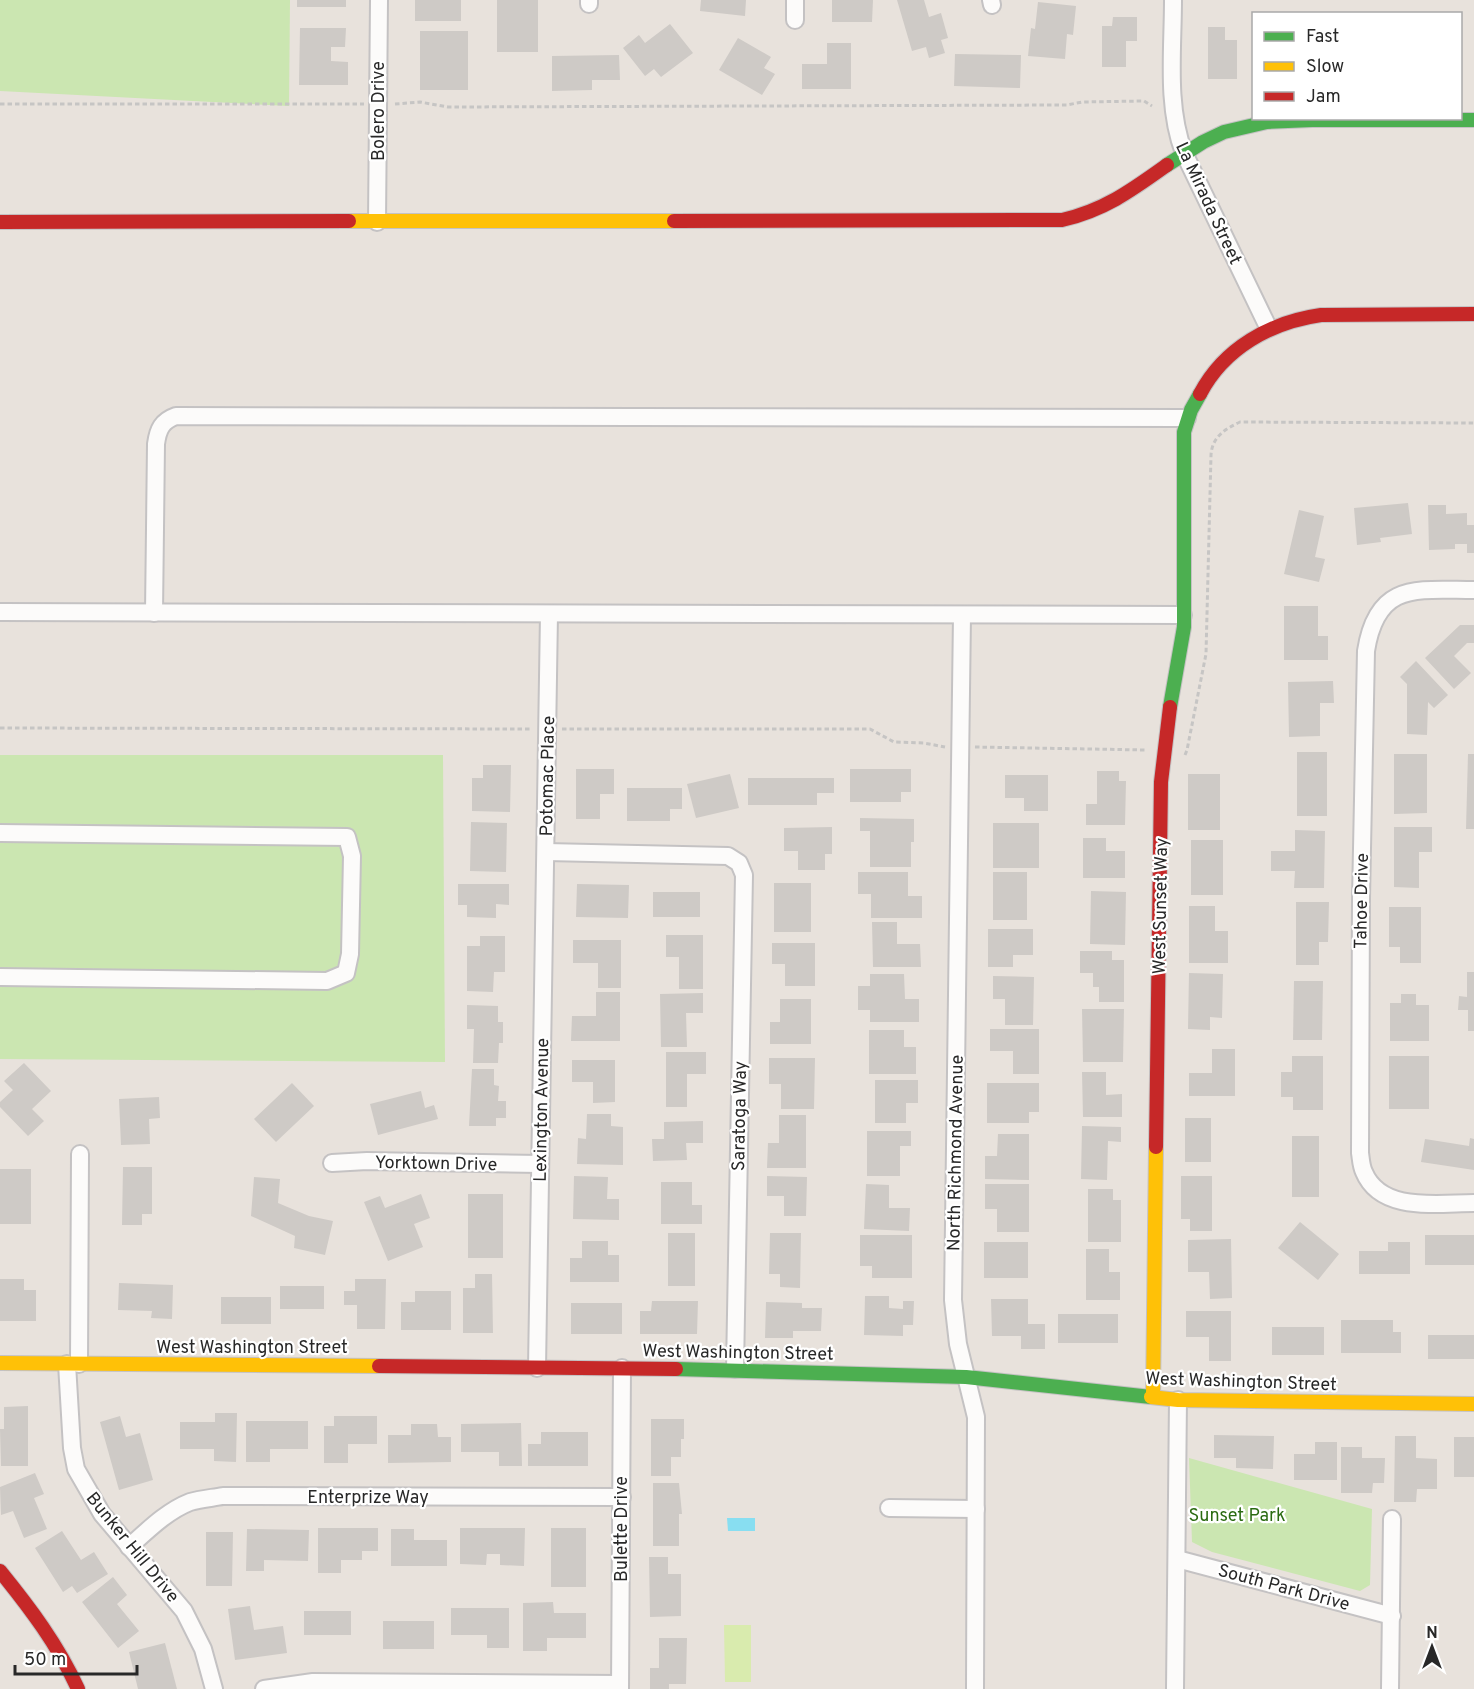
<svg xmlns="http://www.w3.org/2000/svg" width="1474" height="1689" font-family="Overpass,sans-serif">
<rect width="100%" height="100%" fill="#e8e2dc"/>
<!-- green -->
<g fill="#cbe6b1">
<polygon points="0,0 290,0 289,106 0,91"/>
<polygon points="0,755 443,755 445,1062 0,1059"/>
<polygon points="1189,1458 1372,1509 1370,1585 1360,1591 1212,1552 1192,1542"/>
</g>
<!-- pitch -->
<polygon fill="#d9ebae" points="724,1625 751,1625 751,1682 725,1682"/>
<!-- water -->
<polygon fill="#88def1" points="727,1518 755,1518 755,1531 728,1531"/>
<!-- building -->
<g fill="#cecac6">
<rect x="297" y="0" width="49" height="7"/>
<rect x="415" y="0" width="46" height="21"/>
<rect x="497" y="0" width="41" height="52"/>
<polygon points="701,0 746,0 745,16 700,11"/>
<polygon points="832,0 873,0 872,22 832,22"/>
<polygon points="897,0 924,0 929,17 941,13 948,38 941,40 945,53 929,58 926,47 912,51"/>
<polygon points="1038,2 1076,6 1073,35 1067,34 1065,59 1028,56 1031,28 1035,29"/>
<polygon points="1113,17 1137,17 1137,41 1126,41 1126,67 1102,67 1102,26 1112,26"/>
<polygon points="670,24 693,53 661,77 654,69 645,76 623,48 639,35 645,43"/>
<polygon points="1208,27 1225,27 1225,40 1237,40 1237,79 1208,79"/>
<polygon points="300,28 346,28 345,47 331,47 331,61 348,62 348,85 299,85"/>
<rect x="420" y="31" width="48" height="59"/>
<polygon points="738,38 771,57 764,68 775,74 762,95 719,70"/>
<polygon points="827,43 851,43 851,89 802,89 802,64 827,64"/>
<polygon points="955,54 1021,55 1020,88 954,86"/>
<polygon points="619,55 620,80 592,80 592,90 552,91 552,56"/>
<polygon points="1408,503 1412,534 1380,538 1381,542 1357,545 1354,508"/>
<polygon points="1428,505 1446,505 1446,514 1467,513 1467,525 1474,525 1474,553 1467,553 1467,544 1455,544 1455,549 1429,550"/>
<polygon points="1299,510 1324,516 1315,557 1325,559 1319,582 1284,574"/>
<polygon points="1284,606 1318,606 1318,636 1328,636 1328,660 1284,660"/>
<polygon points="1460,625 1474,625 1474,643 1467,643 1454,656 1471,673 1454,689 1425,658"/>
<polygon points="1416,661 1448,695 1434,708 1428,702 1427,735 1407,734 1407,684 1400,677"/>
<polygon points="1333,681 1334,703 1320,703 1320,736 1289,737 1288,682"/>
<rect x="1297" y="752" width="30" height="64"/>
<polygon points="1394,754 1427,754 1427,813 1394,814"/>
<polygon points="1468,754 1474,754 1474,829 1466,829"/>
<polygon points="483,765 511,765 510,812 472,811 472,778 483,778"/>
<polygon points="576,769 614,769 614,794 600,794 600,819 576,819"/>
<polygon points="850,769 911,769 911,792 901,792 901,802 850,802"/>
<polygon points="1097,771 1119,771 1119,781 1126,781 1125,825 1086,825 1086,804 1097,804"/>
<polygon points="730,774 739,808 696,818 687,784"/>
<rect x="1188" y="774" width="32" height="56"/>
<polygon points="1005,775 1048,775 1048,811 1024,811 1024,798 1005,798"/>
<polygon points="748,778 834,778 834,793 817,793 817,805 748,805"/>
<polygon points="627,788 682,788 682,809 670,809 670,821 627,821"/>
<polygon points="860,818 914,819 914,842 911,842 911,867 870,867 870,831 860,831"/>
<polygon points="471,822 507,823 506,872 470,871"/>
<rect x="993" y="823" width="46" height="45"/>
<polygon points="832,827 832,854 825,854 825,870 798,870 798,851 784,851 784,828"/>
<polygon points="1394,827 1432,827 1432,852 1419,852 1419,888 1394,887"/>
<polygon points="1295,830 1325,831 1324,888 1294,888 1295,871 1271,871 1271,851 1295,851"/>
<polygon points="1083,838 1106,838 1106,851 1125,851 1125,878 1083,878"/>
<rect x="1191" y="840" width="32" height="55"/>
<polygon points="858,872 908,872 908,896 922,896 922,918 871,918 871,894 858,894"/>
<rect x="993" y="872" width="34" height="48"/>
<rect x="774" y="883" width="37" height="49"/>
<polygon points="458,884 509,884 509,905 496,904 496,918 467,917 467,905 458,905"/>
<polygon points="577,884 629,885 628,918 576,917"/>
<polygon points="1091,891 1126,892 1125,945 1090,944"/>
<rect x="653" y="892" width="47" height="25"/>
<polygon points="1296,902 1329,902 1328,942 1319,942 1319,965 1296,965"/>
<polygon points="1189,906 1215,906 1215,931 1228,931 1228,963 1189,963"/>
<polygon points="1389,907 1421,907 1421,963 1400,963 1400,947 1389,947"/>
<polygon points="872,922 897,922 897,944 920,944 921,967 873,967"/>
<polygon points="988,929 1033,929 1033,955 1013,955 1013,967 988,967"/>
<polygon points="666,935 703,935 703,989 679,989 679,957 666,957"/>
<polygon points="480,936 505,936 505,972 494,972 493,992 467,991 467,946 480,946"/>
<polygon points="573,940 621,940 621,988 598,988 598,963 573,963"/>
<polygon points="772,943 815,943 815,986 785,986 785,964 772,964"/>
<polygon points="1080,951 1112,951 1112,960 1124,960 1124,1002 1099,1002 1099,987 1093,987 1093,973 1080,973"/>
<polygon points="1467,972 1474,972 1474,1031 1468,1031 1468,1010 1458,1010 1459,996 1467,997"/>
<polygon points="1189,973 1223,974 1222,1018 1210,1017 1210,1030 1188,1029"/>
<polygon points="870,974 904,974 905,999 919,999 919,1022 870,1022 870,1010 858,1010 858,986 870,986"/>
<polygon points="993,976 1034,977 1033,1025 1005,1025 1005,999 993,999"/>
<polygon points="1294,981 1323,981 1322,1040 1293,1040"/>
<polygon points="596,992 620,992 620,1041 571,1041 572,1016 596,1016"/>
<polygon points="703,993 703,1013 686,1013 687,1047 661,1047 660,994"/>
<polygon points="1401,994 1416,994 1416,1005 1429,1005 1429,1041 1390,1041 1390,1003 1401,1003"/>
<polygon points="780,999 811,999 811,1044 770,1044 770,1022 780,1022"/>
<polygon points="467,1005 498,1006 498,1022 503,1022 503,1043 499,1043 498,1063 473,1063 474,1029 467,1029"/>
<polygon points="1082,1009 1124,1009 1123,1062 1083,1062"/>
<polygon points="990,1029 1039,1029 1039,1074 1013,1074 1013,1051 990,1051"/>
<polygon points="869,1030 904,1030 904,1047 916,1047 916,1074 869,1074"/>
<polygon points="1212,1049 1235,1049 1235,1096 1189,1096 1189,1073 1212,1073"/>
<polygon points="666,1052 706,1052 706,1074 687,1074 687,1107 666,1107"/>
<polygon points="1292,1056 1323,1056 1323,1110 1293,1110 1293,1097 1281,1097 1281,1072 1292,1072"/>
<rect x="1389" y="1056" width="40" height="53"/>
<polygon points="769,1058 815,1058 814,1109 781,1109 781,1084 769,1084"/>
<polygon points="572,1060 615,1060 615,1102 593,1103 593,1082 572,1082"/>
<polygon points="24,1063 51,1091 32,1109 44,1121 28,1136 0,1107 0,1102 13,1090 4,1081"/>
<polygon points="472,1069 494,1069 494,1085 499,1086 498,1101 506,1101 506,1118 496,1118 496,1126 469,1126"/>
<polygon points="1082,1072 1106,1072 1106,1095 1122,1094 1122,1117 1083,1117"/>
<polygon points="875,1080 918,1080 918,1103 906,1103 906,1123 875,1123"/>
<polygon points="292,1083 314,1106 276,1142 254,1119"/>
<polygon points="987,1083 1039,1083 1039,1112 1029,1112 1029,1123 987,1123"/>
<polygon points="421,1091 425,1108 434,1105 438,1119 378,1135 370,1104"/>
<polygon points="159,1097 160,1118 149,1119 150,1144 121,1145 119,1099"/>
<polygon points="587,1114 611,1114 611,1126 623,1127 623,1165 577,1164 578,1138 586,1139"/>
<polygon points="779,1115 806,1115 806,1168 767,1168 768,1143 779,1143"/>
<rect x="1185" y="1118" width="26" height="44"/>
<polygon points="703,1121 703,1143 686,1143 687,1160 653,1161 652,1139 664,1139 664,1122"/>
<polygon points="1082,1126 1121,1127 1121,1142 1108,1141 1107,1180 1081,1179"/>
<polygon points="867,1131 911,1131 911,1146 900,1146 900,1176 867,1176"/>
<polygon points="998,1134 1029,1134 1029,1180 985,1179 985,1156 997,1156"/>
<rect x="1292" y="1136" width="27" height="61"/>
<polygon points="1470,1138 1474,1139 1474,1170 1421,1162 1425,1139 1469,1146"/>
<polygon points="123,1167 152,1167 152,1214 142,1214 142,1225 122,1225"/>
<rect x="0" y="1169" width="31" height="55"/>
<polygon points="574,1176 608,1177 607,1199 619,1199 619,1220 573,1219"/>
<polygon points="767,1176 807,1177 806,1216 784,1216 784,1196 767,1196"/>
<polygon points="1181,1176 1212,1176 1212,1231 1190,1231 1190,1219 1181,1219"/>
<polygon points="254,1177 280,1179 278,1203 309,1216 333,1221 325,1255 294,1248 295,1236 251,1216"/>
<polygon points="661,1182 692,1182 692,1205 702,1205 702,1224 661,1224"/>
<polygon points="866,1184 889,1185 889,1208 910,1208 909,1231 864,1229"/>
<polygon points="985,1184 1029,1184 1029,1232 997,1232 997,1209 985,1209"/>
<polygon points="1088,1189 1113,1189 1113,1200 1121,1200 1121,1242 1088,1242"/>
<polygon points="421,1194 430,1218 414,1224 423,1247 388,1261 364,1202 380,1196 385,1208"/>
<rect x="468" y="1194" width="35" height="64"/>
<polygon points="1300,1222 1339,1254 1318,1280 1278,1248"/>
<rect x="668" y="1233" width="27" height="53"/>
<polygon points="770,1233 801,1233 800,1288 780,1287 780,1274 769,1274"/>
<polygon points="860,1235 912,1235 912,1278 872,1278 872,1266 860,1266"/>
<rect x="1425" y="1235" width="49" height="30"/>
<polygon points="1231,1239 1232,1298 1210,1299 1209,1272 1188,1272 1188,1240"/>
<polygon points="582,1241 608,1241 608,1255 619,1255 619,1282 570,1282 570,1258 582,1258"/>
<rect x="984" y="1242" width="44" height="36"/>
<polygon points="1388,1242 1410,1242 1410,1274 1359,1274 1359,1251 1388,1251"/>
<polygon points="1086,1249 1109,1249 1109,1272 1120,1272 1120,1300 1086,1300"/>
<polygon points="475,1274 492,1274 493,1333 463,1333 463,1288 475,1288"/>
<polygon points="0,1279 24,1279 24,1290 36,1290 36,1321 0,1321"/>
<polygon points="355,1279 386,1279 385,1329 357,1329 357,1305 344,1305 344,1291 355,1291"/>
<polygon points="119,1283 173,1285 172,1319 151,1318 152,1311 118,1310"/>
<rect x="280" y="1286" width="44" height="23"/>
<polygon points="415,1291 451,1291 451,1330 401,1330 401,1302 415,1302"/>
<polygon points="865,1296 889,1296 889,1308 903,1309 903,1301 914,1301 913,1325 903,1325 903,1336 864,1335"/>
<rect x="221" y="1297" width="50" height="27"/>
<polygon points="991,1299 1028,1299 1028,1324 1045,1324 1045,1349 1021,1349 1021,1336 992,1336"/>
<polygon points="652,1301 698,1301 697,1334 640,1334 640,1311 651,1311"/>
<polygon points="766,1302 802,1303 802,1308 822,1308 821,1331 793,1331 793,1338 765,1338"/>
<rect x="571" y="1303" width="51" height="31"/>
<polygon points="1186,1311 1231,1311 1231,1361 1209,1361 1209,1337 1186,1337"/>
<rect x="1058" y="1314" width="60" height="29"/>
<polygon points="1341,1320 1393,1320 1393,1332 1401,1332 1401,1353 1341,1353"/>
<rect x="1272" y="1327" width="52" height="28"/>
<rect x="1428" y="1335" width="46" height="24"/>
<polygon points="28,1406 28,1466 1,1466 0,1429 4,1429 4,1407"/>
<polygon points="215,1413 237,1413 236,1462 214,1461 214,1449 180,1449 180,1422 215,1422"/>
<polygon points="120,1416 126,1437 140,1433 153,1480 119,1490 100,1422"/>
<polygon points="334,1416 377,1416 377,1444 348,1444 348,1463 324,1463 324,1426 334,1426"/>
<polygon points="651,1419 684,1419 684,1439 681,1439 681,1457 671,1457 671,1476 651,1476"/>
<polygon points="246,1421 308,1421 308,1449 270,1449 270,1462 246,1462"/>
<polygon points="521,1423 522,1466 499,1466 499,1452 461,1452 461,1424"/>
<polygon points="411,1424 437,1424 438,1437 451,1437 451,1462 388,1463 388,1435 411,1435"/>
<polygon points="541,1432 588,1432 588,1466 528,1466 528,1444 541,1444"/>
<polygon points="1214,1435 1274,1436 1273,1469 1236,1468 1236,1458 1214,1458"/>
<polygon points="1395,1436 1416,1436 1416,1458 1437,1459 1437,1489 1417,1489 1416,1502 1394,1502"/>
<rect x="1454" y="1437" width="20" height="40"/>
<polygon points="1315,1442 1337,1442 1337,1480 1294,1480 1294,1454 1315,1454"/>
<polygon points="1341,1447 1362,1447 1362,1458 1385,1458 1384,1483 1373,1483 1372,1493 1341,1493"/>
<polygon points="35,1473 44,1494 34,1498 47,1529 24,1538 13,1511 1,1515 0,1487"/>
<polygon points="653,1483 679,1483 682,1514 679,1514 679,1546 653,1546"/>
<polygon points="318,1528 378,1528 378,1551 362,1551 362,1560 341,1560 341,1573 318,1573"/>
<polygon points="460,1528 525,1528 524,1566 500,1565 500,1554 487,1554 486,1565 460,1564"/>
<rect x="551" y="1528" width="35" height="59"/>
<polygon points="247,1529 309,1530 308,1561 264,1560 264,1571 246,1571"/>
<polygon points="391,1529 414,1529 414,1540 447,1540 447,1566 391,1566"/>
<polygon points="62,1531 81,1560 94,1552 108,1574 77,1593 72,1586 63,1592 35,1548"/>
<polygon points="206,1532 233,1532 232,1586 206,1586"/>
<polygon points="649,1557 668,1557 668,1574 681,1574 681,1616 650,1617"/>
<polygon points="113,1577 127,1595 117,1604 139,1631 118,1648 82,1602"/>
<polygon points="553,1602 554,1613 586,1613 586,1638 547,1638 547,1651 523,1651 523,1603"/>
<polygon points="250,1606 254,1630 283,1626 287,1653 235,1660 228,1609"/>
<polygon points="451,1608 509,1608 509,1648 487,1648 487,1635 451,1635"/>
<rect x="304" y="1611" width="47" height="24"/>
<rect x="383" y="1621" width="51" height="28"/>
<polygon points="659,1638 687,1638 686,1684 669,1684 669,1689 650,1689 650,1668 659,1668"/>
<polygon points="165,1643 177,1689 138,1689 129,1652"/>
</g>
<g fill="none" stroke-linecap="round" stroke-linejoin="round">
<defs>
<g id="street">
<polyline points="589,0 589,4"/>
<polyline points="795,0 795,20"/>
<polyline points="991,0 992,5"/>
<path d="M1173 0C1173 50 1166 106 1184 153L1268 327"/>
<polyline points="377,222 379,0"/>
<path d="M1474 590C1417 590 1377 581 1366 651L1361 898 1360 1153C1361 1159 1361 1166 1364 1172 1381 1213 1438 1203 1474 1203"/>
<polyline points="0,612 1183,615"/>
<path d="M154 613 156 444C158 429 162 421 176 416L1187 418"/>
<polyline points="962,615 953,1300 958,1344 976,1417 975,1689"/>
<polyline points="0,833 347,837 352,856 350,954 346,973 327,981 0,977"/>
<polyline points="546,852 728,856 739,863 744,875 735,1369"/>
<polyline points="332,1163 367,1161 540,1164"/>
<polyline points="67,1364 72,1448 76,1469 102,1514 184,1611 203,1649 214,1689"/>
<polyline points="79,1364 80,1154"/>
<polyline points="537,1368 549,614"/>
<polyline points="889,1508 976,1509"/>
<path d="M129 1547C148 1530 167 1511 190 1502 200 1499 212 1498 223 1496L622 1497"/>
<polyline points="1177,1559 1392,1616"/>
<polyline points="264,1689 313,1682 620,1684"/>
<polyline points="620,1689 622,1368"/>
<polyline points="1175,1689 1178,1400"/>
<polyline points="1390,1689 1392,1519"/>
</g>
<g id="fast">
<polyline points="1167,165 1203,142 1224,132 1267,122 1312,120 1474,120"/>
<polyline points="1170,707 1184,627 1184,432 1191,410 1200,394"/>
<polyline points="676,1369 966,1377 1151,1397"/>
</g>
<g id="slow">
<polyline points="349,221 674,221"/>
<polyline points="0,1363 379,1366"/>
<polyline points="1151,1397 1178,1400 1474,1404"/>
<polyline points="1153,1397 1156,1147"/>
</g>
<g id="jam">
<path d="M674 221 1062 220C1105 210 1132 190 1167 165"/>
<polyline points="0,222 349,221"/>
<path d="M1200 394C1224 348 1271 322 1321 315L1474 314"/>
<polyline points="1156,1147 1161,782 1170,707"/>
<polyline points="379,1366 676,1369"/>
<path d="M0 1571C30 1608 58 1645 78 1689"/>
</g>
</defs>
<!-- street casing -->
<use href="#street" stroke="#c4c2c3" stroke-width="20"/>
<!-- fast casing -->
<use href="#fast" stroke="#c4c2c3" stroke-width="16"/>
<!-- slow casing -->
<use href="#slow" stroke="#c4c2c3" stroke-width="16"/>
<!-- jam casing -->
<use href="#jam" stroke="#c4c2c3" stroke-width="16"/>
<!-- path -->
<g stroke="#c6c5c4" stroke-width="3" stroke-dasharray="4.5 3" stroke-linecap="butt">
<polyline points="0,104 364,104"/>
<polyline points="395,104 420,102 448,107 1067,105 1082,102 1144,101 1152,106"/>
<polyline points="0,728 532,729"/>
<polyline points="562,729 870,729 894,742 924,743 945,747"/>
<polyline points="975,747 1146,750"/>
<path d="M1185 755 1187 750 1206 654 1211 455C1212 437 1225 429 1240 422L1474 423"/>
</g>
<!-- street -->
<use href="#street" stroke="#fcfbfa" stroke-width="16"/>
<!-- fast -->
<use href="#fast" stroke="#4caf50" stroke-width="14"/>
<!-- slow -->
<use href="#slow" stroke="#ffc107" stroke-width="14"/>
<!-- jam -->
<use href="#jam" stroke="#c62828" stroke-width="14"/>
</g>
<g text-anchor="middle" stroke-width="4.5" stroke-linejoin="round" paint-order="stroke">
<!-- street labels -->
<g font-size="18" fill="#282828" stroke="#fff">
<text transform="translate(378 111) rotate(-90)" y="6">Bolero Drive</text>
<text transform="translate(1209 203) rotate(65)" y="6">La Mirada Street</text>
<text transform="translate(547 776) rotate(-89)" y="6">Potomac Place</text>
<text transform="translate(1361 901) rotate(-89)" y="6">Tahoe Drive</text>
<text transform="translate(1160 906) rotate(-89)" y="6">West Sunset Way</text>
<text transform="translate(541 1110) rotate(-89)" y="6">Lexington Avenue</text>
<text transform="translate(739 1116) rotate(-89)" y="6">Saratoga Way</text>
<text transform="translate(955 1153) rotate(-89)" y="6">North Richmond Avenue</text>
<text transform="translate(436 1163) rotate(1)" y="6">Yorktown Drive</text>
<text x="252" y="1353">West Washington Street</text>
<text transform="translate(738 1352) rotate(1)" y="6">West Washington Street</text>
<text transform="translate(1241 1381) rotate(2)" y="6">West Washington Street</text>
<text x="368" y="1503">Enterprize Way</text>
<text transform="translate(621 1529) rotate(-90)" y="6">Bulette Drive</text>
<text transform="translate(133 1547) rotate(51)" y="6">Bunker Hill Drive</text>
<text transform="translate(1284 1587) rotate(15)" y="6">South Park Drive</text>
</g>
<!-- park labels -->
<g font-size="18" fill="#2b6b12" stroke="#fff">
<text x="1237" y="1521">Sunset Park</text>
</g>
</g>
<!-- legend -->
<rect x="1252" y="12" width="210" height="108" fill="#ffffff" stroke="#a9a9a9" stroke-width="1.5"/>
<rect x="1264" y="32" width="30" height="9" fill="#4caf50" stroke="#a9a9a9" stroke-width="1.5"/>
<text x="1306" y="42" font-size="18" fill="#282828">Fast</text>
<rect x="1264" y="62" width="30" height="9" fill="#ffc107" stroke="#a9a9a9" stroke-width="1.5"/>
<text x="1306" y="72" font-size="18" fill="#282828">Slow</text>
<rect x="1264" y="92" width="30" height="9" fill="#c62828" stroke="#a9a9a9" stroke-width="1.5"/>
<text x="1306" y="102" font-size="18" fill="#282828">Jam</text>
<!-- north arrow -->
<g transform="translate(1432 1647)" stroke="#ffffff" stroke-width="4.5" paint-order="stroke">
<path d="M0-4.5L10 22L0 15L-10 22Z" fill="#282828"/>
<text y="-9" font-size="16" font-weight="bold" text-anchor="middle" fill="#282828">N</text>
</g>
<!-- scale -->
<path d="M15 1665v9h122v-9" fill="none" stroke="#282828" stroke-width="3"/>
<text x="24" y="1665" font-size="18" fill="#282828" stroke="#ffffff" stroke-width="4.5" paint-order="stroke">50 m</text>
</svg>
